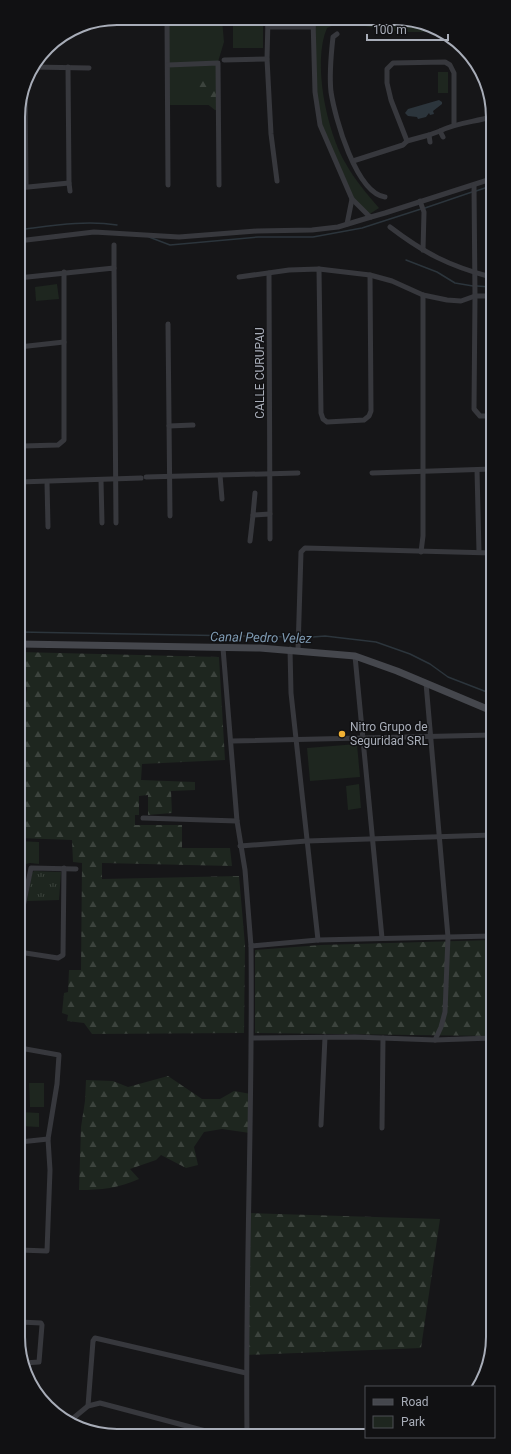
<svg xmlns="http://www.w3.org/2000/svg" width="511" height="1454" font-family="Roboto,sans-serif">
<defs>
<pattern id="forest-firs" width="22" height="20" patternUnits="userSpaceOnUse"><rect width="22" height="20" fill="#1e261f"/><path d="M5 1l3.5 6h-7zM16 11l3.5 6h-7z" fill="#3c433d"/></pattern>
<pattern id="park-tufts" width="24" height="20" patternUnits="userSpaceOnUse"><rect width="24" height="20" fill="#1e261f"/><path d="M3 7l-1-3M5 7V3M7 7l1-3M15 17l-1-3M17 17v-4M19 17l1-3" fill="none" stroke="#3c433d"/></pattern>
</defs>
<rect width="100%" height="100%" fill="#161618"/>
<!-- green -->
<g fill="#1e261f">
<polygon points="169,18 222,19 224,42 218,62 217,105 169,105"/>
<rect x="233" y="19" width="30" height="29"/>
<path d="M318 19 413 20 435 31C419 33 401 32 385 30 368 27 343 20 327 28 312 62 327 133 346 164 355 180 367 194 379 208L368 215 355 201 321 125 317 108 315 24Z"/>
<rect x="438" y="72" width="10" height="21"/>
<polygon points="57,284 59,299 36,301 35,287"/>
<polygon points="357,744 360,777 310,781 307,748"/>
<polygon points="359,784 361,808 348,810 346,786"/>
<polygon points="19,841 39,842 39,864 30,863 26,864 25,869 19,864"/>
<polygon points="44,1083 44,1107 30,1107 29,1083"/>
<polygon points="20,1112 39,1113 39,1127 20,1126"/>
</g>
<!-- forest -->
<g fill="url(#forest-firs)">
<path d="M206 75 213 78 218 84 217 110H215L206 103 204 96 201 95 195 89C195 82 199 76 206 75Z"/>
<polygon points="19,652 219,657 225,760 142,764 141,780 195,782 195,790 171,791 172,813 148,815 148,795 139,796 139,815 135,815 135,825 182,825 182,848 230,848 232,866 102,863 102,879 239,876 245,945 244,1033 92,1034 84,1023 67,1021 68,1015 62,1013 64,993 68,992 69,970 81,970 82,863 73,862 72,840 19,838 19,734 27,688 24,683 19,684"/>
<polygon points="492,940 492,1036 255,1033 255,950 321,945"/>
<path d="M168 1076 202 1099H220L234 1091 251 1094 250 1133 222 1129 204 1132 194 1147 198 1165 186 1168 161 1155 156 1160 130 1169 139 1179C119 1188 101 1190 79 1190L81 1127 85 1101 86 1080 113 1081 128 1087Z"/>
<polygon points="248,1213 440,1219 421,1348 246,1355"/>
</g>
<!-- park -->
<polygon fill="url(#park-tufts)" points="34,871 61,872 59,900 27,901 32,873"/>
<!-- water -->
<polygon fill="#2c353c" points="439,100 442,102 442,104 433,111 434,114 430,115 429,113 426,117 418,119 417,117 408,116 405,113 408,109"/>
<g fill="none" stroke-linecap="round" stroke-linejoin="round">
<!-- stream -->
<g stroke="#2c353c" stroke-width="1.5">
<polyline points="476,191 491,186"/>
<polyline points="425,208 472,192"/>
<path d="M18 230C51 226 84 220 117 225"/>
<polyline points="149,237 170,245 258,237 313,237 362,228 421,209"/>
<polyline points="406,260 437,272 455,283 473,286"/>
<polyline points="477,286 491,287"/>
<polyline points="19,632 296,637"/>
<polyline points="300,638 325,636 376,642 410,654 430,664 448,677 492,694"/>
</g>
<!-- street -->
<g stroke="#37383d" stroke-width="5">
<polyline points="167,18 168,185"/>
<polyline points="268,19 267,59 271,134 277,181"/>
<polyline points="313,19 315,92 320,125 352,199 368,215 371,217 385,213 491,179"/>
<polyline points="268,27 313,27"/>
<path d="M337 34 333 37C331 55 329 74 331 92 335 118 356 193 385 197"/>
<polyline points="224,60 267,59"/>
<polyline points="168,65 218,63 219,185"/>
<polyline points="33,67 89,68"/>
<polyline points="68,67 69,183 70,191"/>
<polyline points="25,86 26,186"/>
<polyline points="429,135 440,131"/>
<path d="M443 137 440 131C455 123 474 122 491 117"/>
<polyline points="407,141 429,135 430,142"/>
<polyline points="353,161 403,145 407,141 391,100 387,83 387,69 393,63 445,62 450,65 454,73 454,125"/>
<polyline points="474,185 475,296 474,409 480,416 491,416"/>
<polyline points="18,188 69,183"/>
<polyline points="420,201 424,212 423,250"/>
<polyline points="347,224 352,199"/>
<path d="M390 227C424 253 449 266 491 277"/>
<polyline points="18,241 94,232 179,237 257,231 312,230 338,227 371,217"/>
<polyline points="114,268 114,245"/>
<polyline points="319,269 321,413 323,419 327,422 364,420 369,416 371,411 370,275"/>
<polyline points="269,273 270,539"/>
<polyline points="239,277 289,270 319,269 370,275 392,281 423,295 447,300 461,301 475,296 491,296"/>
<polyline points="18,278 114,268 116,523"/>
<polyline points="168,324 170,516"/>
<polyline points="19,347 64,342"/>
<polyline points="169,426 193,425"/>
<polyline points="19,444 23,446 58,445 64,440 64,272"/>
<polyline points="477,470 479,552"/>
<polyline points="372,473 492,469"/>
<polyline points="220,475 222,499"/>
<polyline points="146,477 298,473"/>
<polyline points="101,480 102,523"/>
<polyline points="19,482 141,478"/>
<polyline points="47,482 48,527"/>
<polyline points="255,493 253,515 270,514"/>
<polyline points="250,541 253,515"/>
<polyline points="421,552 423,536 423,295"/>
<polyline points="223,648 237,821 245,870 251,946 318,940 492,936"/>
<polyline points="290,649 291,693 318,940"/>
<polyline points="298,650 301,552 305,548 492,553"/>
<polyline points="355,656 382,938"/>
<polyline points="426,683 448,937 445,1012 441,1027 435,1040"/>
<polyline points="232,741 492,735"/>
<polyline points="143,818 237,821"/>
<polyline points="240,846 307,841 492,835"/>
<polyline points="19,926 31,868 76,869"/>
<polyline points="19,952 58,958 63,955 64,868"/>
<polyline points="252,1038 355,1037 435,1040 492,1038"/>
<polyline points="20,1048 59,1055 57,1084 48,1139 50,1170 47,1251 20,1250"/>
<polyline points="321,1125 325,1037"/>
<polyline points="382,1128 383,1038"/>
<polyline points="20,1142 48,1139"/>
<polyline points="20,1322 41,1323 42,1325 39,1362 24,1363"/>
<polyline points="88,1406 93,1341 95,1338 246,1373"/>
<polyline points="71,1420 88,1406 100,1403 217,1434"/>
<path d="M247 1434C245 1271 253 1109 251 946"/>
</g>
<!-- secondary -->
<polyline stroke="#45474d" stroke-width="7" points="19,644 260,648 355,656 397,671 492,711"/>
</g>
<!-- markers -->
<circle fill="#f2b134" stroke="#111113" stroke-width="1.5" cx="342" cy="734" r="4"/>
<g text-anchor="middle" stroke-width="3" stroke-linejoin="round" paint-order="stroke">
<!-- street labels -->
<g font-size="12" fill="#a8adb8" stroke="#111113">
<text transform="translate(260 373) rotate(-90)" y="4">CALLE CURUPAU</text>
</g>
<!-- poi labels -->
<g font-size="12" fill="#a8adb8" stroke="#111113" text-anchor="start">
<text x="350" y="731">Nitro Grupo de<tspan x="350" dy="14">Seguridad SRL</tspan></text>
</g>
<!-- water labels -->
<g font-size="13" font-style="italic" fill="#7f9bb3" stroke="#111113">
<text transform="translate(261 637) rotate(1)" y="5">Canal Pedro Velez</text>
</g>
</g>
<!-- crop -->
<path d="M0 0H511V1454H0ZM117 25H394A92 92 0 0 1 486 117V1337A92 92 0 0 1 394 1429H117A92 92 0 0 1 25 1337V117A92 92 0 0 1 117 25Z" fill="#111113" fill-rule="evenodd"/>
<path fill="none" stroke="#a8adb8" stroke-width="2" d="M117 25H394A92 92 0 0 1 486 117V1337A92 92 0 0 1 394 1429H117A92 92 0 0 1 25 1337V117A92 92 0 0 1 117 25Z"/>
<!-- legend -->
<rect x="365" y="1386" width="130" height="52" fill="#111113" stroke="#4d4f55"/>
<rect x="373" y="1399" width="20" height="6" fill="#45474d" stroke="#4d4f55"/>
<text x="401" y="1406" font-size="12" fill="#a8adb8">Road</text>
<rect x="373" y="1416" width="20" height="12" fill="#1e261f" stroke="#4d4f55"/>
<text x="401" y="1426" font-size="12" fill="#a8adb8">Park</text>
<!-- scale -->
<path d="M367 34v6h81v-6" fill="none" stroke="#a8adb8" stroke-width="2"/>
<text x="373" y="34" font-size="12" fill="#a8adb8" stroke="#111113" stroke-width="3" paint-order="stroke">100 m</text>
</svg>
